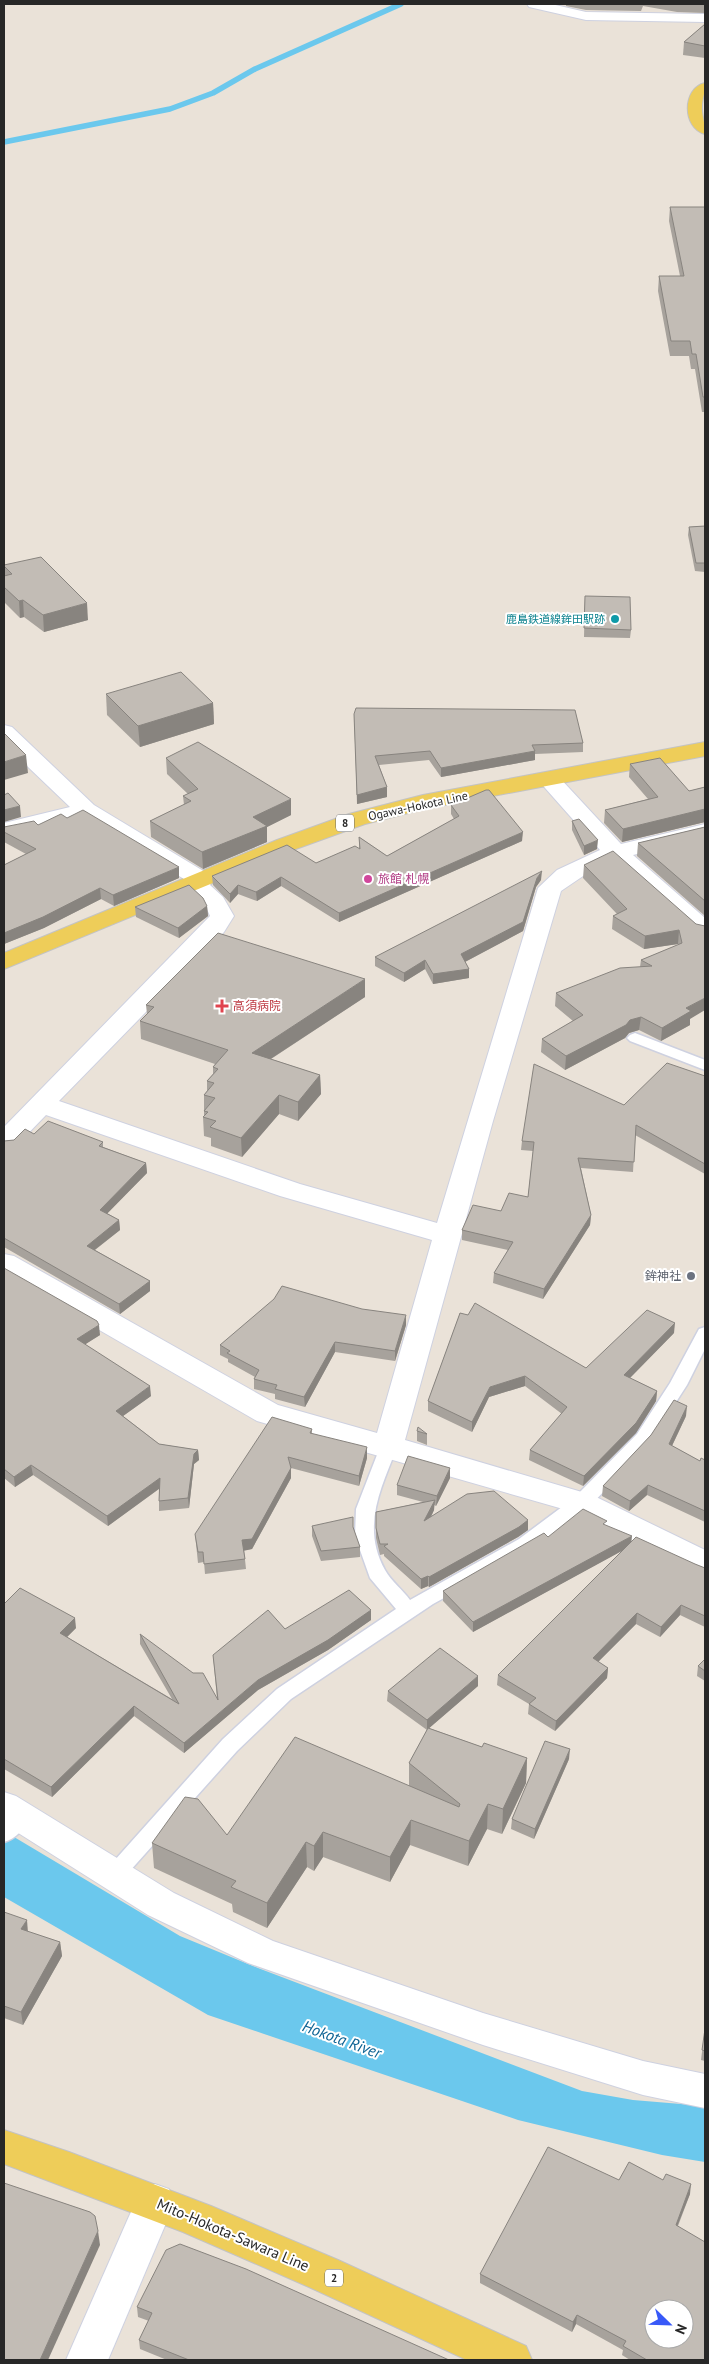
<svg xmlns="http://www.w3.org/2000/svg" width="709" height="2364" font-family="'PT Sans','Noto Sans JP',sans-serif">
<rect width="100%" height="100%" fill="#eae2d8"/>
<!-- water -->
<polygon fill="#6bc8ed" points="4,1831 180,1936 258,1968 582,2091 633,2100 705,2106 705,2162 662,2155 518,2120 208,2015 4,1897"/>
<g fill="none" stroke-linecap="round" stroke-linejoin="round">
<!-- stream -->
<polyline stroke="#6bc8ed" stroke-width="5.5" points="4,142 170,109 213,93 255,69 401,4"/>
<defs>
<g id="lane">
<polygon points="635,1033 705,1060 705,1070 630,1041 627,1038 630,1035"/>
<path d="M705 1327V1349L687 1385 649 1444 588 1508 533 1549 433 1604 291 1699 237 1751 120 1882 113 1885 106 1882 102 1876 106 1870 223 1739 277 1689 396 1609 370 1578 355 1536 356 1509 382 1442 388 1441 394 1442 397 1447C381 1489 361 1526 385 1570 391 1581 403 1590 410 1600L519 1539 574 1498 637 1434 670 1383 699 1329Z"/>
<path d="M21 1809 28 1811 31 1817C26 1828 15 1839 4 1842V1821L14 1811Z"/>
</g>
<g id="street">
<polygon points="527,4 551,4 586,12 705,14 705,22 586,20 529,7"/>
<path d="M4 725 12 727 94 805 210 875 214 880 210 885 223 897 234 916 224 932 59 1101 300 1184 437 1223 538 888 557 870 600 850 538 780 541 775 549 773 557 775 621 844 705 824V838L633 855 705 918V938L696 936 612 862 592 870 561 891 493 1121 405 1440 592 1495 705 1550V1576L694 1572 570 1511 257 1421 4 1275V1254L14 1256 278 1405 377 1433 432 1240 280 1196 46 1115 14 1148 4 1150V1127L210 916C205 900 190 896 181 884L184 879 83 818 4 837V823L70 807 4 744Z"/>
<polygon points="4,1792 16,1796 174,1893 273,1941 483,2013 643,2061 705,2074 705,2108 643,2095 483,2045 248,1963 148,1915 4,1824"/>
<polygon points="155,2184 169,2189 175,2202 108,2360 66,2360 141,2189"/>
</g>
<g id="primary">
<path d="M705 83C706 91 702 98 702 106 701 115 706 124 705 134 682 128 682 88 705 83Z"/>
<polygon points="705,742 705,756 424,809 365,824 293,850 4,969 4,953 277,840 349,814 423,795"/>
<polygon points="4,2130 69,2152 211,2206 338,2260 526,2346 532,2360 467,2360 309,2287 183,2232 4,2164"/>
</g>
</defs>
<!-- lane casing -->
<use href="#lane" stroke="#ced1e0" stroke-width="3"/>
<!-- street casing -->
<use href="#street" stroke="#ced1e0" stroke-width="2"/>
<!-- primary casing -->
<use href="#primary" stroke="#c3c3c3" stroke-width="2"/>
<!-- lane -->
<use href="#lane" fill="#fff" fill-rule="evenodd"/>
<!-- street -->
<use href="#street" fill="#fff" fill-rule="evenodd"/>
<!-- primary -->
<use href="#primary" fill="#eecd59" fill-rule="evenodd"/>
</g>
<!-- wall -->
<g fill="#a7a29c">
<polygon points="566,4 705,4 705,13 677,12 643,6 641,11 586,10 566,6"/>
<polygon points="705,24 705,58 683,55 684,42"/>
<polygon points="670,207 705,207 705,412 702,412 695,369 691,369 689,356 670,356 658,291 659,276 680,276 669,221"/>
<polygon points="705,526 705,572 695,571 688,535 689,527"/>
<polygon points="4,565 88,620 44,632 24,617 20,618 4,602"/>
<polygon points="585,596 631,630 630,638 584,637"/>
<polygon points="106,694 213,703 214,724 140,747 107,715"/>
<polygon points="354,714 583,743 583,752 535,754 535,760 441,777 429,760 379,765 387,787 387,797 357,804"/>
<polygon points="166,758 291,815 267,827 267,842 203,869 151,837 150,821 184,805 183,796 188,794 167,774"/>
<polygon points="630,764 689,791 705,787 705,823 705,822 622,842 604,823 605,810 648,799 629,777"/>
<polygon points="451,805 522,841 339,922 281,886 257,901 238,894 230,903 213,885 212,876 316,863 359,849 359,837 387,856 454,819 451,814"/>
<polygon points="572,821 597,849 584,855 572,830"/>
<polygon points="38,825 179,878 114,906 101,899 44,928 4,944 4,865 26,854 4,842 4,827"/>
<polygon points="705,827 705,916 637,856 638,843"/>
<polygon points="584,865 696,924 690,1019 690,1025 661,1041 639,1030 629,1033 625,1038 565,1070 541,1052 542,1039 573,1021 555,1006 556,993 640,967 641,960 678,945 678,944 644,949 612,929 613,916 617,914 583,878"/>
<polygon points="541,880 536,887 523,931 465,962 469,969 469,978 433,984 425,969 404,982 375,966 375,957"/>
<polygon points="207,906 208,916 179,938 136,917 135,907"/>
<polygon points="365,997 271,1059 320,1075 321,1094 298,1121 279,1114 242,1157 211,1146 211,1138 204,1136 203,1117 204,1116 204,1095 207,1091 207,1081 213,1074 213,1067 215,1064 141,1039 140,1021 147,1014 146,1005"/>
<polygon points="705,1076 705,1174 635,1135 633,1172 581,1168 591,1215 590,1225 543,1299 493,1283 494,1273 508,1250 462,1240 462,1230 528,1197 533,1151 521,1150 522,1141"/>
<polygon points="34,1134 103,1142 103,1147 146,1163 147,1173 107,1213 119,1220 120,1230 95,1250 150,1281 150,1291 120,1314 4,1247 4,1141 14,1140"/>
<polygon points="4,1268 100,1335 85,1344 151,1396 123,1416 159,1444 198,1450 199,1460 194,1464 189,1508 159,1511 159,1489 108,1526 33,1475 15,1487 4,1478"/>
<polygon points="460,1313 586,1368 674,1333 630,1378 657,1391 656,1401 636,1433 583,1486 529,1460 530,1450 562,1414 525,1386 489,1397 472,1432 428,1411 428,1401"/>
<polygon points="406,1325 395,1361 335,1352 305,1407 275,1399 275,1394 254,1389 254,1379 255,1377 228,1362 228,1359 220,1355 220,1345"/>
<polygon points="686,1416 672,1446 700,1461 705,1460 705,1522 647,1495 629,1511 602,1496 603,1486"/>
<polygon points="312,1429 312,1434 367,1458 359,1486 291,1468 291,1478 252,1549 244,1550 246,1569 205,1574 204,1562 198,1563 195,1534"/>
<polygon points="417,1431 427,1434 427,1445 417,1441"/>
<polygon points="450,1478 436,1506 434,1505 434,1510 431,1517 528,1530 518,1537 429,1587 428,1586 421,1589 384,1556 384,1554 380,1555 376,1538 376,1512 423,1502 397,1495 397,1485"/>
<polygon points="312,1526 353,1527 360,1547 360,1557 321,1561 312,1536"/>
<polygon points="607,1526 631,1542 705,1568 705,1627 680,1615 660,1637 636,1624 598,1662 608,1668 607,1678 555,1731 528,1714 529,1704 497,1685 498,1675 623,1550 473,1632 443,1601 443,1591 548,1537"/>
<polygon points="4,1604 76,1628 67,1637 172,1699 140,1644 140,1634 217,1699 213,1655 285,1629 371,1620 328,1650 258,1690 184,1753 134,1716 52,1797 4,1769"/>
<polygon points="705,1659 705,1681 697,1676 698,1666"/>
<polygon points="478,1686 429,1728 482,1747 527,1758 526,1783 502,1834 487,1829 468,1866 410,1845 390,1882 323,1857 314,1871 307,1867 267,1928 233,1912 232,1904 154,1868 152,1843 227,1835 409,1786 409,1763 427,1730 387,1701 388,1691"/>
<polygon points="569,1759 534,1839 511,1829 512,1819"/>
<polygon points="4,1912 28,1932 60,1942 62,1956 23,2025 4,2018"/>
<polygon points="705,2029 705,2061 701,2060"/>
<polygon points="619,2180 690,2194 678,2226 705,2360 630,2360 622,2355 623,2350 576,2324 572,2332 480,2283 480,2274"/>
<polygon points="137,2307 449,2360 167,2360 140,2349 139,2340 149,2321 138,2317"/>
</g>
<!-- shaded-wall -->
<g fill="#88847f">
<polygon points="23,600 24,617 20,618 19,601"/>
<polygon points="87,603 88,620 44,632 43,615"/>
<polygon points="213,703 214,724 140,747 138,726"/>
<polygon points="535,751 535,760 441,777 441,768"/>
<polygon points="26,755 28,773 4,780 4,762"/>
<polygon points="387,787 387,797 357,804 357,795"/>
<polygon points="291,799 291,815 267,827 267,842 203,869 202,852 253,817"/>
<polygon points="20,806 21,817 4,822 4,810"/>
<polygon points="705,809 705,822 622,842 623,829"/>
<polygon points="523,832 522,841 339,922 339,913"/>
<polygon points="598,840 597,849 584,855 584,846"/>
<polygon points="179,867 179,878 114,906 113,895"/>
<polygon points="542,871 541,880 536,887 523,931 461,964 461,954 537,878"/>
<polygon points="281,877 281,886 257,901 256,892"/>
<polygon points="238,885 238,894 230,903 230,894"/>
<polygon points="100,888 101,899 44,928 4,944 4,933"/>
<polygon points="207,906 208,916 179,938 178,928"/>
<polygon points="679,930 678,944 644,949 645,936"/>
<polygon points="425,960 425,969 404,982 404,973"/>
<polygon points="469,969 469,978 433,984 433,974"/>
<polygon points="365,979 365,997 252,1071 252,1053"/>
<polygon points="705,998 705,1010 690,1019 690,1025 661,1041 662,1028 686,1008"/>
<polygon points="641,1017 639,1030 629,1033 625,1038 565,1070 566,1056 630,1020"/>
<polygon points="320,1075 321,1094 298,1121 298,1102"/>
<polygon points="279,1095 279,1114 242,1157 241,1138"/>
<polygon points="146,1163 147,1173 101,1220 100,1210"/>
<polygon points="591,1215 590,1225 543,1299 544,1289"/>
<polygon points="119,1220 120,1230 88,1255 87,1246"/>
<polygon points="150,1281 150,1291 120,1314 119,1304"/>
<polygon points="406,1315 406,1325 395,1361 395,1351"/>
<polygon points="675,1323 674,1333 623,1385 624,1375"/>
<polygon points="99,1325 100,1335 78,1349 77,1339"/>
<polygon points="335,1342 335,1352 305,1407 304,1397"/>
<polygon points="525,1376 525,1386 489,1397 472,1432 472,1422 490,1387"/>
<polygon points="150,1386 151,1396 116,1421 116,1411"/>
<polygon points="657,1391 656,1401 636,1433 583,1486 584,1476"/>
<polygon points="687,1406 686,1416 668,1454 669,1444"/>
<polygon points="367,1447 367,1458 359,1486 359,1476"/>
<polygon points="198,1450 199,1460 194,1464 189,1508 188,1498 194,1454"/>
<polygon points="31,1465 33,1475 15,1487 14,1477"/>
<polygon points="291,1468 291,1478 252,1549 243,1551 242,1540"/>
<polygon points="450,1468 450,1478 436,1506 437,1496"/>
<polygon points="160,1478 160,1488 108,1526 107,1516"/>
<polygon points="648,1485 647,1495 629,1511 630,1501"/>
<polygon points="435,1500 434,1510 424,1531 424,1521"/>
<polygon points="528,1520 528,1530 518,1537 429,1587 429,1577"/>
<polygon points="632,1536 631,1546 473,1632 473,1622"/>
<polygon points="428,1576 428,1586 421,1589 421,1579"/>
<polygon points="681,1605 680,1615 660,1637 661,1627"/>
<polygon points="371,1610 371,1620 328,1650 258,1690 184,1753 184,1743 258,1680"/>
<polygon points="637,1613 636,1624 592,1668 593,1658"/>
<polygon points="75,1618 76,1628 61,1643 60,1633"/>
<polygon points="608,1668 607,1678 555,1731 556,1721"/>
<polygon points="478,1676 478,1686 427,1730 427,1720"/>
<polygon points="134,1706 134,1716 52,1797 51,1787"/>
<polygon points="570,1749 569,1759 534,1839 535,1829"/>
<polygon points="527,1758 526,1783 502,1834 503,1809"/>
<polygon points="488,1804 487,1829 468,1866 469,1841"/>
<polygon points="411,1820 410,1845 390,1882 390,1857"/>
<polygon points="323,1832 323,1857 314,1871 314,1846"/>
<polygon points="306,1842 307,1867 267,1928 267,1903"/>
<polygon points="27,1920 28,1933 21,1929"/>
<polygon points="60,1942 62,1956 23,2025 21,2012"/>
<polygon points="691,2184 690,2194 674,2234 676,2225"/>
<polygon points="98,2231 100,2245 48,2360 40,2360"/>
<polygon points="577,2315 576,2324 572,2332 573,2322"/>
</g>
<!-- building -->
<g fill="#c2bcb5" stroke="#88847f" fill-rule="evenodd">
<polygon points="705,24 705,46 684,42"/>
<polygon points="670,207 705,207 705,397 703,397 696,354 692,354 690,341 671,341 659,276 684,276"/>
<polygon points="705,526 705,563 696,563 689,527"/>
<polygon points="41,557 87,603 43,615 23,600 19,601 4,587 4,576 12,574 4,566 4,565"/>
<polygon points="585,596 630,597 631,630 584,628"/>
<polygon points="181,672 213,703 138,726 106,694"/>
<polygon points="356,708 575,710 583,743 532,745 535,751 441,768 430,751 375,756 387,787 357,795 354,714"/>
<polygon points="4,733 26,755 4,762"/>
<polygon points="198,742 291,799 253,817 267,826 202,852 150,821 191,801 183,796 198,789 166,758"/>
<polygon points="660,758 689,791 705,787 705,809 623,829 605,810 658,797 630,764"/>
<polygon points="486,790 489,790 523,832 339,913 281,877 256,892 238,885 230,894 212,876 287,845 316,863 355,846 360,849 359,837 387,856 459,816 451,805"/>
<polygon points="8,793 20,806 4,810 4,795"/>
<polygon points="83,810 179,867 113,895 100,888 43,917 4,933 4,865 36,849 4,832 4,827 34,821 38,825 61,814 67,818"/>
<polygon points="579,819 598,840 584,846 572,821"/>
<polygon points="705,827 705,901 638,843"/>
<polygon points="613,851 696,924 705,926 705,998 686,1008 691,1011 662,1028 641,1017 630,1020 626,1025 566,1056 542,1039 583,1015 556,993 620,968 652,966 641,960 682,943 679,930 645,936 613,916 627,909 584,865"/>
<polygon points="542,871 537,878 523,922 461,954 469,969 433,974 425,960 404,973 375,957"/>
<polygon points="189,885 203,898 207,906 178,928 135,907"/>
<polygon points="218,933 365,979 252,1053 320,1075 298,1102 279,1095 241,1138 210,1127 216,1121 203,1117 208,1112 204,1111 215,1098 204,1095 214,1083 207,1081 218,1069 213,1067 228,1050 140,1021 154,1007 146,1005"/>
<polygon points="667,1063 705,1076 705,1164 636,1125 634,1162 578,1158 591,1215 544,1289 494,1273 513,1242 462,1230 473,1205 501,1211 509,1193 528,1197 534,1142 522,1141 534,1064 624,1105"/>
<polygon points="48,1121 103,1142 99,1146 146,1163 100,1210 119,1220 87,1246 150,1281 119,1304 4,1238 4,1141 14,1140 25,1129 34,1134"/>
<polygon points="4,1268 97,1321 99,1325 77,1339 150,1386 116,1411 159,1444 198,1450 194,1454 188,1498 159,1501 160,1478 107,1516 31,1465 14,1477 4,1469"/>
<polygon points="282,1286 362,1309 406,1315 395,1351 335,1342 304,1397 275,1389 277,1385 254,1379 259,1370 227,1353 230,1351 220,1345 274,1299"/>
<polygon points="475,1303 586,1368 647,1310 675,1323 624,1375 657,1391 636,1423 584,1476 530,1450 567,1407 525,1376 490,1387 472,1422 428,1401 460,1313 468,1315"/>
<polygon points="674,1400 687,1406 669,1444 700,1461 701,1458 705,1460 705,1511 648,1485 630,1501 603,1486 651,1435"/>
<polygon points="272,1417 312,1429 310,1433 367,1447 359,1476 288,1457 291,1468 252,1539 242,1540 245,1559 204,1564 203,1552 198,1552 195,1534"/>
<polygon points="418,1427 427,1434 417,1431"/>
<polygon points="408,1456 450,1468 437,1496 397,1485"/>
<polygon points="494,1491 528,1520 519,1527 429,1577 428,1576 421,1579 384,1546 388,1544 380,1544 376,1528 376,1512 435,1500 424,1521 467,1494"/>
<polygon points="583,1509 607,1521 603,1524 632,1536 473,1622 443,1591 544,1533 548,1537"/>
<polygon points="353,1517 353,1527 360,1547 321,1551 312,1526"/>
<polygon points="636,1537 695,1564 705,1568 705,1616 681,1605 661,1627 637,1613 593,1658 608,1668 556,1721 529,1704 536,1698 498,1675"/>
<polygon points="20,1588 75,1618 60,1633 179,1704 140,1634 193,1673 203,1673 218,1700 213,1655 268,1610 285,1629 349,1590 371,1610 328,1640 258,1680 184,1743 134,1706 51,1787 4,1759 4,1604"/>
<polygon points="440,1648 478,1676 427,1720 388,1691"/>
<polygon points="705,1659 705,1671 698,1666"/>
<polygon points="428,1728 482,1747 484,1743 527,1758 503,1809 488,1804 469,1841 411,1820 390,1857 323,1832 314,1846 306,1842 267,1903 231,1887 236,1881 152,1843 185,1797 198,1799 227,1835 295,1737 459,1807 460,1804 409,1763"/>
<polygon points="545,1741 570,1749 535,1829 512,1819"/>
<polygon points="4,1912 27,1920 21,1929 60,1942 21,2012 4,2006"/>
<polygon points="705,2029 705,2051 702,2050"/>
<path d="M548 2147 619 2180 629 2162 663 2180 666 2174 691 2184 676 2225 705 2242V2360H647L623 2346 626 2341 577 2315 573 2322 480 2274ZM654 2309H684V2339H654Z"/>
<polygon points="4,2183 90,2212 95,2216 98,2231 40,2360 41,2360 4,2360"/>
<polygon points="180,2244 246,2269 449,2360 189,2360 139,2340 152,2313 137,2307 166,2250"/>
</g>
<!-- markers -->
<circle fill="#0f9aa8" stroke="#fff" stroke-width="2" cx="615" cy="619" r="5"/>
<circle fill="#d1479c" stroke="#fff" stroke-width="2" cx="368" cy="879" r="5"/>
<path fill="#e0444e" stroke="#fff" stroke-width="2" d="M219.5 998.5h5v5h5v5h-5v5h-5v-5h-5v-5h5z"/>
<circle fill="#6b7280" stroke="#fff" stroke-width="2" cx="691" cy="1276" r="5"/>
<g text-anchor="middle" stroke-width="4" stroke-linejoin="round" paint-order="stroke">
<!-- far-culture labels -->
<g font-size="11" fill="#0d838f" stroke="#fff" text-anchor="end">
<text x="605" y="623">鹿島鉄道線鉾田駅跡</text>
</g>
<!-- shield labels -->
<g fill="#fff" stroke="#686868" stroke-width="1">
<rect x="336" y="814.5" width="18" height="17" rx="4"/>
<rect x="325" y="2269.5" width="18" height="17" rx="4"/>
</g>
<g font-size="11" font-weight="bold" fill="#272727">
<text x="345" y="827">8</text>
<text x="334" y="2282">2</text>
</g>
<!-- street labels -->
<g font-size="12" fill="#272727" stroke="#fff">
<text transform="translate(418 806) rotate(-12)" y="4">Ogawa-Hokota Line</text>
</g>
<!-- hotel labels -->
<g font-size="12" fill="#b23c85" stroke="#fff" text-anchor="start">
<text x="378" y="883">旅館 札幌</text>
</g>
<!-- health labels -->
<g font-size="12" fill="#be3a42" stroke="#fff" text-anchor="start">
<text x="233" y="1010">高須病院</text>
</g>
<!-- worship labels -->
<g font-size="12" fill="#5b616d" stroke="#fff" text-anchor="end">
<text x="681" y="1280">鉾神社</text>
</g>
<!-- near-street labels -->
<g font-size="15" fill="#272727" stroke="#fff">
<text transform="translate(233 2235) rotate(23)" y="5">Mito-Hokota-Sawara Line</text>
</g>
<!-- near-water labels -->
<g font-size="16" font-style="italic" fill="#0e6494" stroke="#fff">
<text transform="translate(342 2039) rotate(20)" y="6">Hokota River</text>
</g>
</g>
<!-- border -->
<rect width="709" height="2364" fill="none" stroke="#272727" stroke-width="10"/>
<!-- north arrow -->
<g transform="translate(669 2324) rotate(113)"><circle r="24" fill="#ffffff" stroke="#a9a9a9"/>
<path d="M0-4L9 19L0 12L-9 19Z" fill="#3859f8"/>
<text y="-8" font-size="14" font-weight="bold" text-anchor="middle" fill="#272727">N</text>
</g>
</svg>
